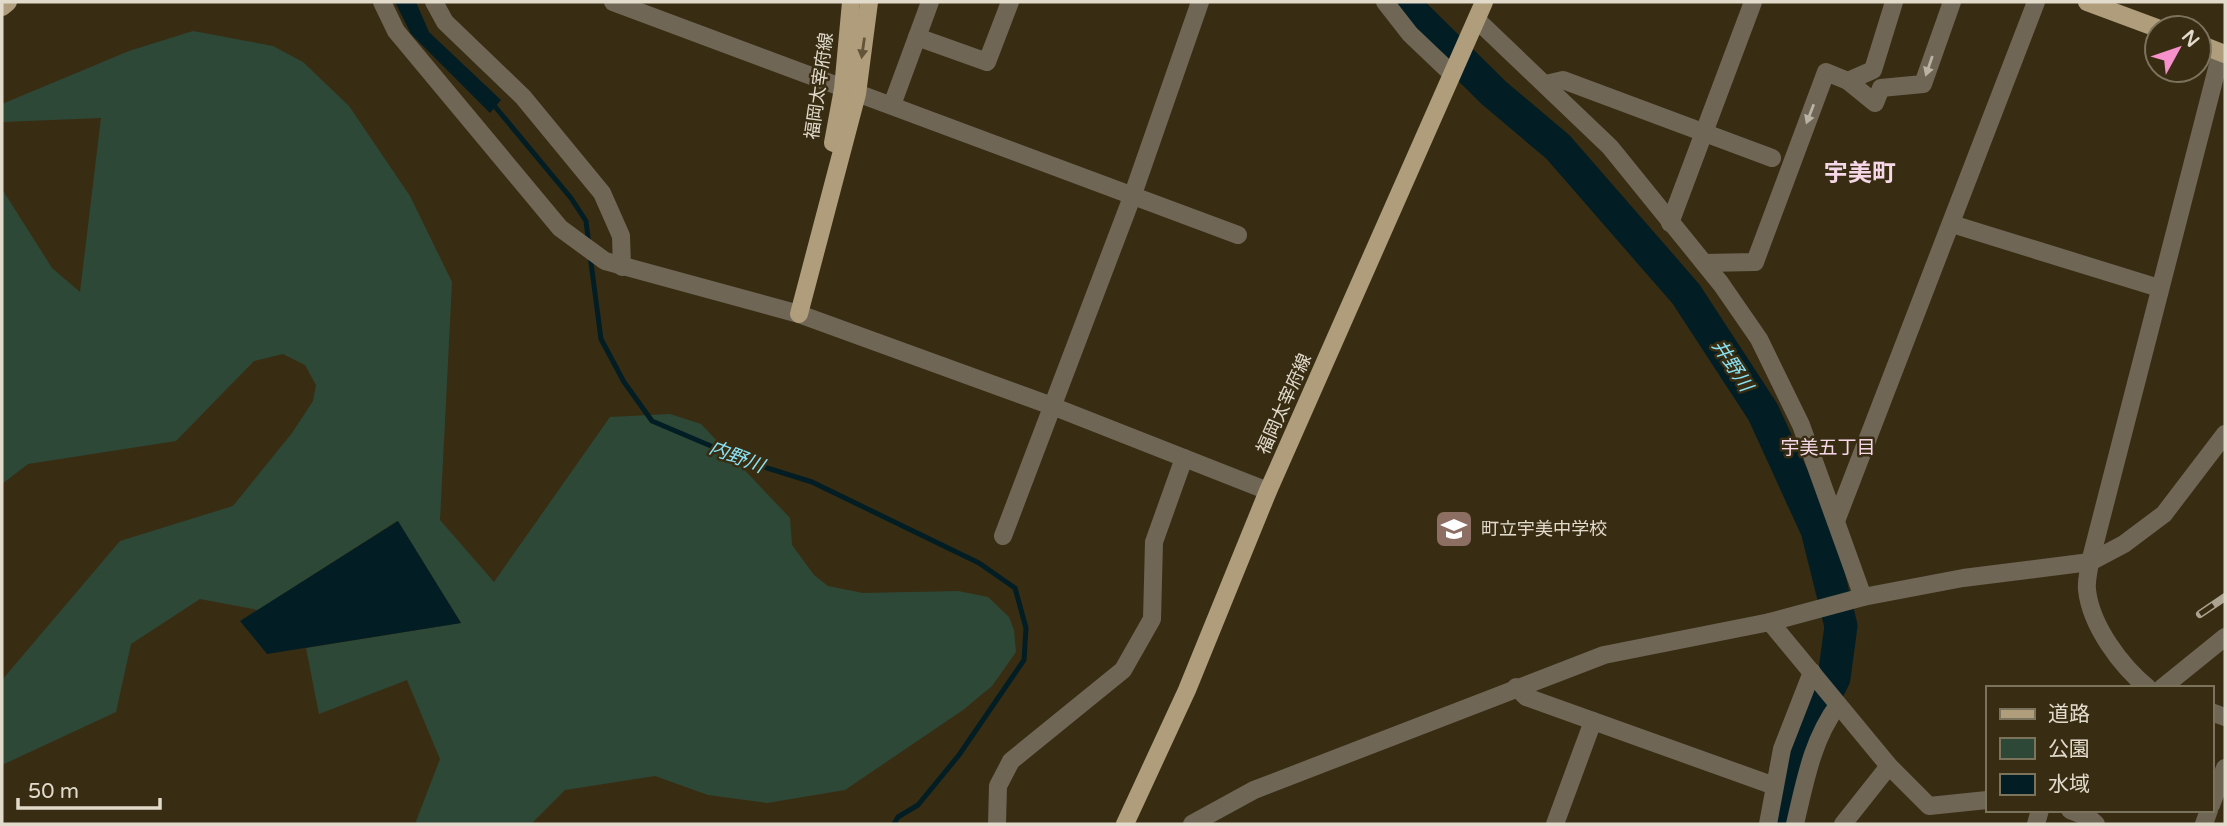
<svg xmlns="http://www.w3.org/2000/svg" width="2227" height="826" font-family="'Varela Round','Noto Sans JP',sans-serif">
<rect width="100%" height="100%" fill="#382d13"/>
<!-- green -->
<polygon fill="#2e4837" points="193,31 273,46 303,62 349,106 410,196 452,282 440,520 494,582 610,417 670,414 701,424 790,518 792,545 814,575 828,586 863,593 958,591 988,597 1009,617 1014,630 1016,652 992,686 963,710 845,790 767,803 708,795 655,776 565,790 531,824 415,824 440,759 407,680 319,714 306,648 461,623 397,521 258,610 200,599 131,644 116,712 2,765 2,680 120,541 233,506 292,433 313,401 316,385 305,365 283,354 254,361 176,441 28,464 2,484 2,189 52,268 80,292 101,118 2,122 2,104 129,51"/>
<!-- water -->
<g fill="#021e24">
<polygon points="395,2 416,2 429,32 501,100 490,113 411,34"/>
<polygon points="398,521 461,623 267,654 240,621"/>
</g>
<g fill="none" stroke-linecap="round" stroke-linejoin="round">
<!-- stream -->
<g stroke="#021e24" stroke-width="5">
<polyline points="492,103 571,198 586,221 589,245"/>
<polyline points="590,255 601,339 624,382 652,421 751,463 812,482 979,563 1015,588 1026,628 1024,660 959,755 918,805 898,817 894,824"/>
</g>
<!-- river -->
<polyline stroke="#021e24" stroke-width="33" points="1402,2 1494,93 1558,147 1686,294 1763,412 1817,530 1841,626 1834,678 1813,719 1789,787 1783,824"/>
<!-- minor -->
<g stroke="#6f6656" stroke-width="18">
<polyline points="382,2 396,31 560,228 605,261 799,314 1052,406 1268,491"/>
<polyline points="434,2 445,22 523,97 602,193 621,236 622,267"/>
<polyline points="613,2 1238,235"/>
<polyline points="1385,2 1410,34 1452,74"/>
<polyline points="1894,2 1873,70 1848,81 1875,103 1881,88 1923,84 1952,2"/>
<polyline points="1477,20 1610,147 1721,284 1759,339 1801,425 1863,597"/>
<polyline points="917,37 987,62 1010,2"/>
<polyline points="1546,84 1563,80 1772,158"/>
<polyline points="892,105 930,2"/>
<polyline points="1670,223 1753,2"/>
<polyline points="1952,224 2159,288"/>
<polyline points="1704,263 1755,262 1826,72 1848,81"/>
<polyline points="1836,521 2036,2"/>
<polyline points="1003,536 1132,197 1200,2"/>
<polyline points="1770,622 1889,766 1929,806 1987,800"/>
<polyline points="1516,687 1526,697 1769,784"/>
<path d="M2148 688C2121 666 2091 626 2087 590 2086 581 2089 570 2090 562L2221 53"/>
<polyline points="2162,688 2225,637"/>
<polyline points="2211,712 2225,717"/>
<polyline points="2211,805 2225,768"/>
<polyline points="2070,810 2088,817 2096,824"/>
<polyline points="997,824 998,786 1011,761 1123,670 1152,619 1154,542 1184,458"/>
<polyline points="1192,824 1254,790 1604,655 1770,622 1863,597 1963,578 2090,562 2124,544 2164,514 2225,434"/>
<polyline points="1555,824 1593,721"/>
<polyline points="1768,824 1782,749 1812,672"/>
<path d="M1795 824C1805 782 1812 740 1838 705"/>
<polyline points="1843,824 1889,766"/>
<polyline points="2036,824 2040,810"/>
<polyline points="2204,824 2209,810"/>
</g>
<!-- major -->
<g stroke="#af9d7c" stroke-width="18">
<polyline points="2087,2 2157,28"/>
<polyline points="2,7 8,2"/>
<polyline points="2199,44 2225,54"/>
<polyline points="833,143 843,89 851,2"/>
<polyline points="799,314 857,94 869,2"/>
<polyline points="1125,824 1187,690 1268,491 1484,2"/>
</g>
<defs>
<polyline id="rail" points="2200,614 2225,597"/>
</defs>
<!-- rail casing -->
<use href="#rail" stroke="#aba390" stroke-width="8"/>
<!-- rail -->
<use href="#rail" stroke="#382d13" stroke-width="5" stroke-dasharray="16" stroke-linecap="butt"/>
</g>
<!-- one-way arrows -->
<defs><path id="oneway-solid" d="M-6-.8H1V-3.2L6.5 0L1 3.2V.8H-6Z" transform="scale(1.75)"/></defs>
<use fill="#625438" href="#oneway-solid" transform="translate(863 48) rotate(98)"/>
<g fill="#bab2a3">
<use href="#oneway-solid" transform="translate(1929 66) rotate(109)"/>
<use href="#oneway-solid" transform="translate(1810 114) rotate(111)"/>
</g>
<!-- icons -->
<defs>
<symbol id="school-square" viewBox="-11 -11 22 22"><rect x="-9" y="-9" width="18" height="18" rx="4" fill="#8d6e63" stroke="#382d13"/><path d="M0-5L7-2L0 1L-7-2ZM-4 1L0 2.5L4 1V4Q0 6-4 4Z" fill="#fff"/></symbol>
</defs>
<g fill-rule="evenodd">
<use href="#school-square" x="1432" y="507" width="44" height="44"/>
</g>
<g text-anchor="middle" stroke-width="5" stroke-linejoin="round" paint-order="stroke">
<!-- street labels -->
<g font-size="18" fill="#e2dbcc" stroke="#382d13">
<text transform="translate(819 86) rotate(-82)" y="6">福岡太宰府線</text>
<text transform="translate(1284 404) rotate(-66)" y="6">福岡太宰府線</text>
</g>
<!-- poi labels -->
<g font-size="18" fill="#e2dbcc" stroke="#382d13" text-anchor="start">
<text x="1481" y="535">町立宇美中学校</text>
</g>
<!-- water labels -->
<g font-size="19" font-style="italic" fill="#89e3f5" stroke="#382d13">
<text transform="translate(1733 365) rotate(57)" y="7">井野川</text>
<text transform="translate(737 456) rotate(21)" y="7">内野川</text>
</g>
<!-- neighbourhood labels -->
<g font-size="19" fill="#f6d7e7" stroke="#382d13">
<text x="1828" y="454">宇美五丁目</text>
</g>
<!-- district labels -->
<g font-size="24" font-weight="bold" fill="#f6d7e7" stroke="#382d13">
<text x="1860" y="181">宇美町</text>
</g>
</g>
<!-- border -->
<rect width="2227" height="826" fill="none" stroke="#e2dbcc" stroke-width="7"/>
<!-- legend -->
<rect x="1986" y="686" width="228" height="126" fill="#382d13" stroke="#7c735d" stroke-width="2"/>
<rect x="2000" y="709" width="35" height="10" fill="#af9d7c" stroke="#7c735d" stroke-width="2"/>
<text x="2048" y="721" font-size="21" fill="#e2dbcc">道路</text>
<rect x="2000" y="738" width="35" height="21" fill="#2e4837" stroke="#7c735d" stroke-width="2"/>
<text x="2048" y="756" font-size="21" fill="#e2dbcc">公園</text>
<rect x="2000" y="774" width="35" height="21" fill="#021e24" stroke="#7c735d" stroke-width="2"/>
<text x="2048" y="791" font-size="21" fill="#e2dbcc">水域</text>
<!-- north arrow -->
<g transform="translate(2178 49) rotate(50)"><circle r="33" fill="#382d13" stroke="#7c735d" stroke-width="2"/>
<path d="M0-5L12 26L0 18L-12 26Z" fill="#f890cc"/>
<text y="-10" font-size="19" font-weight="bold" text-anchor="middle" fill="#e2dbcc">N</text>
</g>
<!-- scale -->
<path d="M18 798v10h142v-10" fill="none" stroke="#e2dbcc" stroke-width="3.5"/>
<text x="28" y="798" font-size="21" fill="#e2dbcc" stroke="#382d13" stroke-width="5" paint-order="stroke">50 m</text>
</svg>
